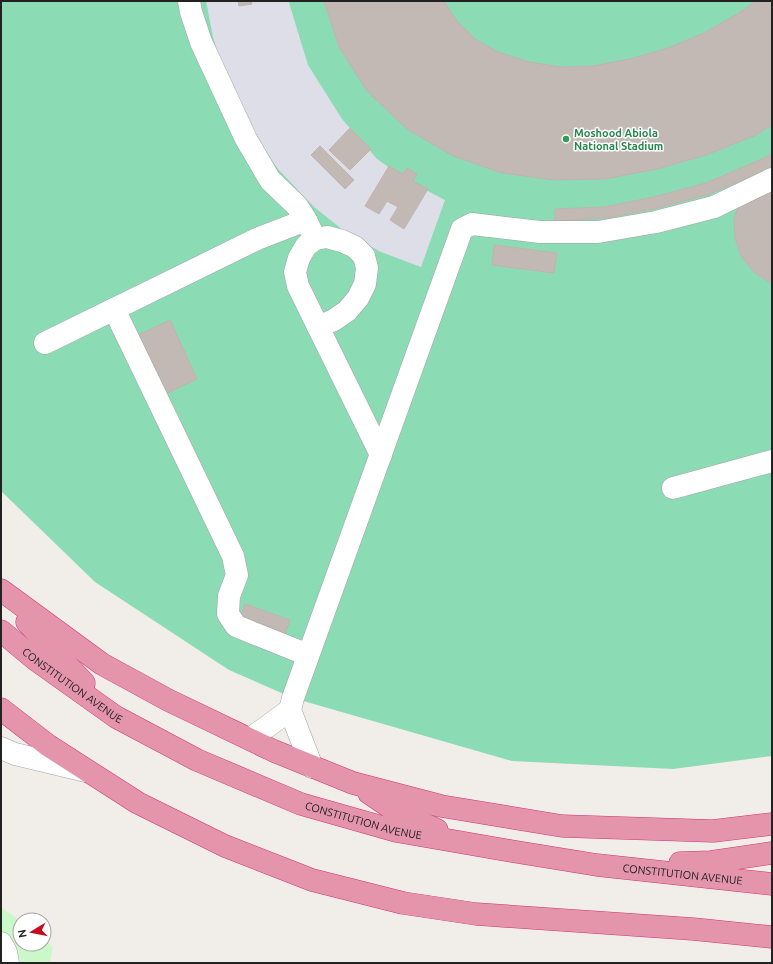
<svg xmlns="http://www.w3.org/2000/svg" width="773" height="964" font-family="Ubuntu,sans-serif">
<rect width="100%" height="100%" fill="#f1eee9"/>
<!-- park -->
<polygon fill="#cbf8c9" points="1,907 20,921 20,944 44,944 44,940 53,947 50,963 1,963"/>
<!-- pitch -->
<polygon fill="#8bdcb4" points="1,1 772,1 772,756 673,769 512,761 293,698 229,670 95,582 1,491"/>
<!-- plaza -->
<polygon fill="#dddee7" points="206,1 289,1 290,6 308,65 342,119 377,159 410,182 445,200 421,267 381,252 348,234 314,207 278,169 247,124 227,83 213,37"/>
<!-- building -->
<g fill="#c2b9b5" stroke="#c2b3ac">
<polygon points="238,1 251,1 252,4 239,6"/>
<polygon points="324,1 444,1 456,20 475,39 498,52 529,62 560,67 593,66 630,59 668,48 704,33 739,13 756,1 772,1 772,125 754,136 706,155 657,169 605,179 554,180 502,173 453,156 407,129 367,91 339,47"/>
<polygon points="350,128 371,149 350,170 329,150"/>
<polygon points="320,146 354,180 345,189 311,155"/>
<polygon points="772,154 772,167 710,194 658,208 607,218 555,221 555,209 604,207 654,197 706,183 762,159"/>
<polygon points="389,166 403,174 407,168 417,174 413,181 428,189 404,229 390,220 398,207 387,201 379,214 365,206"/>
<polygon points="772,171 772,284 754,272 741,256 735,238 734,219 740,200"/>
<polygon points="494,245 557,253 554,273 492,265"/>
<polygon points="170,320 197,379 163,395 136,336"/>
<polygon points="245,604 290,620 285,634 240,618"/>
</g>
<g fill="none" stroke-linecap="round" stroke-linejoin="round">
<defs>
<g id="minor">
<polyline points="189,1 191,12 201,42 246,139 270,180 297,206 306,220 315,239 306,246 299,258 295,272 298,286 381,455"/>
<polyline points="315,239 327,237 342,241 355,247 364,256 367,268 365,284 358,298 347,311 334,320 318,327"/>
<polyline points="114,309 233,556 237,575 229,596 228,614 236,626 308,655"/>
<polyline points="45,343 257,239 306,220"/>
<polyline points="673,488 772,461"/>
<polyline points="250,739 290,710"/>
<polyline points="1,748 15,754 86,771"/>
<polyline points="312,767 290,710 293,698 462,229 472,224 540,232 598,232 656,222 714,207 772,179"/>
<polyline points="1,943 6,952 8,963"/>
</g>
<g id="highway">
<polyline points="1,590 102,664 168,700 274,751 353,783 441,806 562,826 713,831 772,824"/>
<polyline points="27,622 84,683"/>
<path id="s1" d="M1 631 36 660 116 717 197 760 301 804 396 831 511 851 597 865 772 884"/>
<polyline points="1,709 49,746 138,803 225,846 312,880 403,903 476,914 693,929 772,937"/>
<polyline points="369,793 394,810 437,830"/>
<polyline points="680,863 711,862 772,853"/>
</g>
</defs>
<!-- minor casing -->
<use href="#minor" stroke="#a3a3a3" stroke-width="23"/>
<!-- highway casing -->
<use href="#highway" stroke="#d3327a" stroke-width="23"/>
<!-- minor -->
<use href="#minor" stroke="#fff" stroke-width="22"/>
<!-- highway -->
<use href="#highway" stroke="#e495ac" stroke-width="22"/>
</g>
<!-- markers -->
<circle fill="#2e9e5b" stroke="#fff" stroke-width="1.5" cx="566" cy="139" r="4"/>
<g text-anchor="middle" stroke-width="3" stroke-linejoin="round" paint-order="stroke">
<!-- leisure labels -->
<g font-size="11" font-weight="bold" fill="#27864d" stroke="#fff" text-anchor="start">
<text x="574" y="137">Moshood Abiola<tspan x="574" dy="13">National Stadium</tspan></text>
</g>
<!-- street labels -->
<g font-size="11" fill="#222" stroke="#fff">
<text dy="4" stroke="none"><textPath href="#s1" startOffset="90">CONSTITUTION AVENUE</textPath></text>
<text dy="4" stroke="none"><textPath href="#s1" startOffset="413">CONSTITUTION AVENUE</textPath></text>
<text dy="4" stroke="none"><textPath href="#s1" startOffset="737">CONSTITUTION AVENUE</textPath></text>
</g>
</g>
<!-- border -->
<rect width="773" height="964" fill="none" stroke="#222222" stroke-width="4"/>
<!-- north arrow -->
<g transform="translate(32 932) rotate(260)"><circle r="19" fill="#ffffff" stroke="#a7a7a7"/>
<path d="M0-3L7 15L0 10L-7 15Z" fill="#c90a1e"/>
<text y="-6" font-size="11" font-weight="bold" text-anchor="middle" fill="#222222">N</text>
</g>
</svg>
